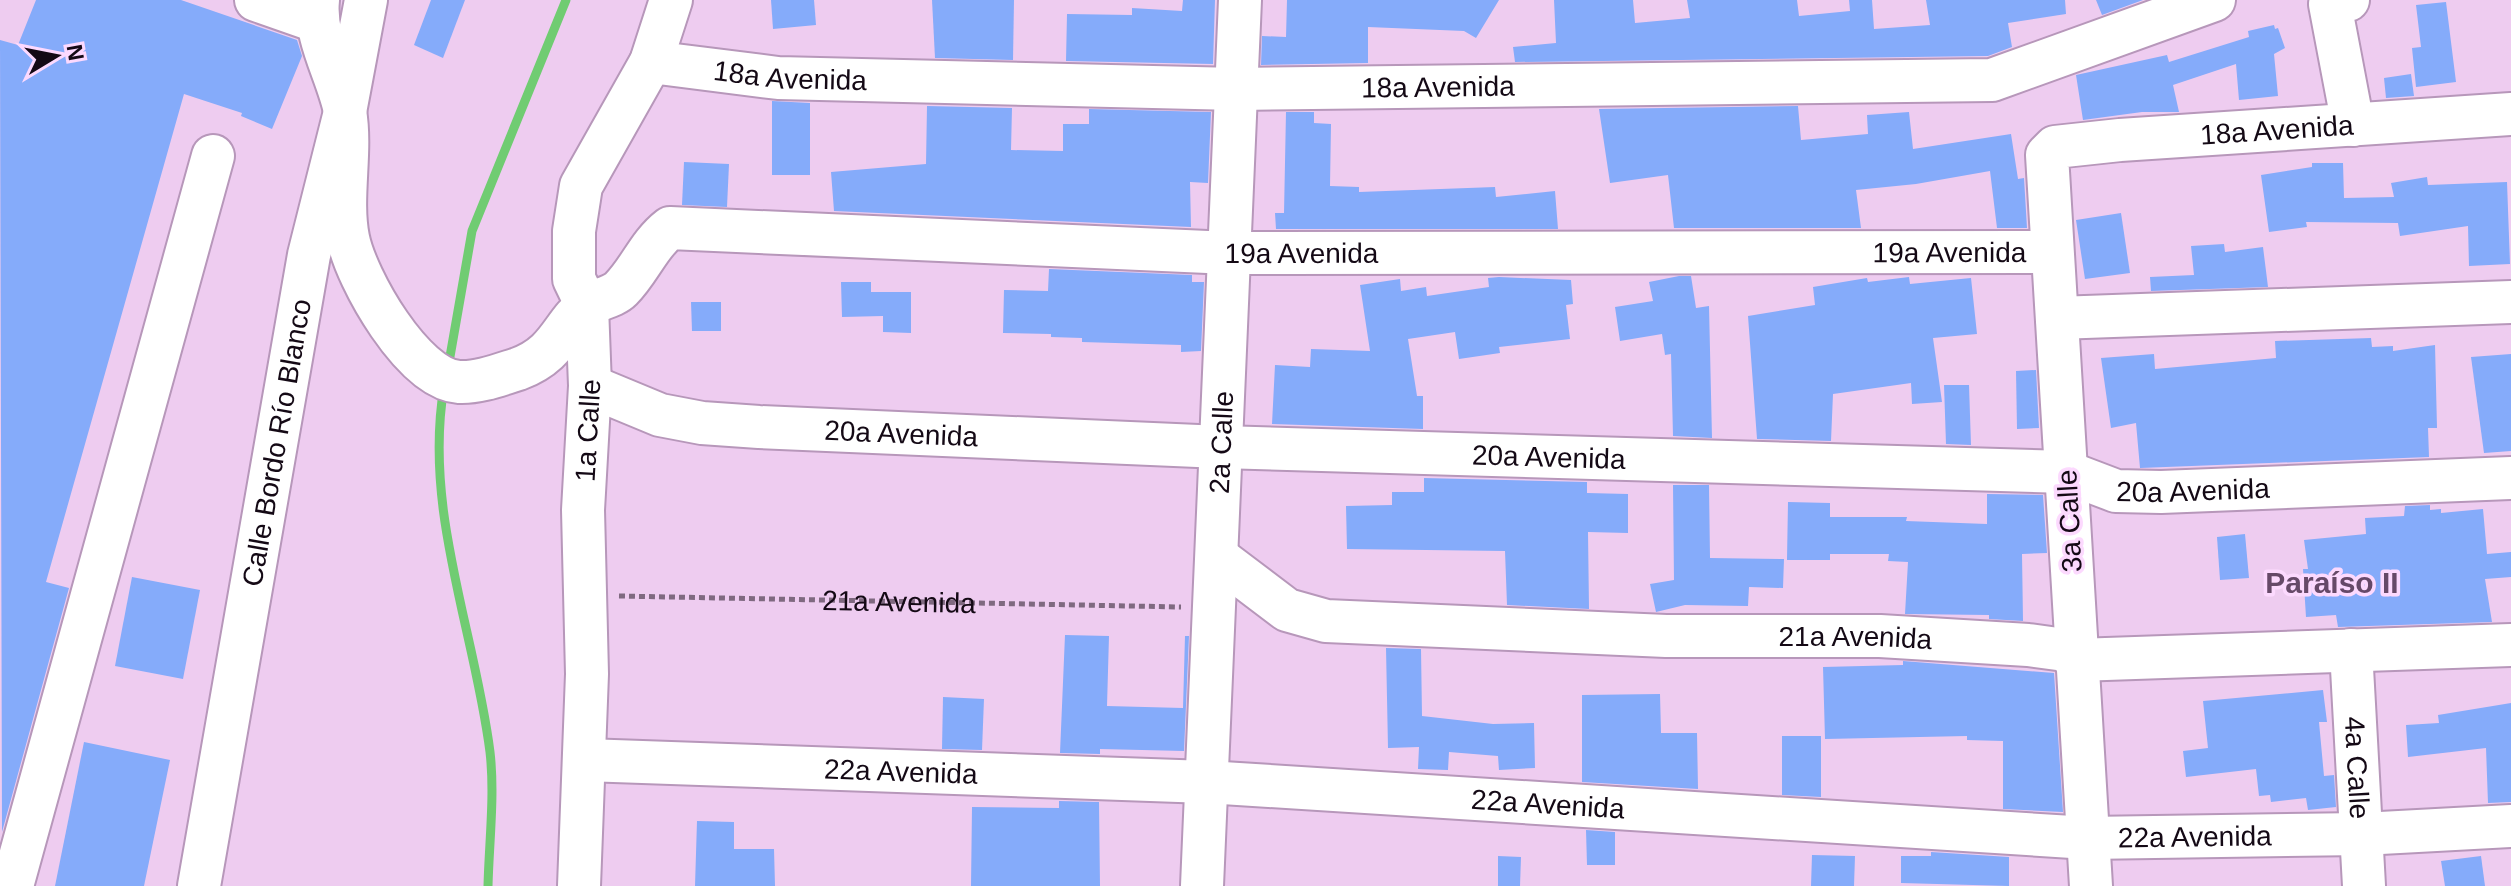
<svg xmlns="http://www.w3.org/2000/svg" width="2511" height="886" font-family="Arial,sans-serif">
<rect width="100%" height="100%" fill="#eeccf0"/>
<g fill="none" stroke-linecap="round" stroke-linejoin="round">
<!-- stream -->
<g stroke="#70cc72" stroke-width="9">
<polyline points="448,368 472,231 566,0"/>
<path d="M444 387C423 510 475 632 490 752 495 795 489 843 488 886"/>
</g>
</g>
<!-- building -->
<g fill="#85abfa">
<polygon points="36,0 181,0 297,40 302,56 272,129 241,116 242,113 184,94 46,582 69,588 2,832 0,40 18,45"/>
<polygon points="431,0 465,0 443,58 414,45"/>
<polygon points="771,0 814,0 816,25 773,29"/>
<polygon points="932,0 1014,0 1013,60 935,58"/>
<polygon points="1183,0 1215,0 1213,64 1066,61 1067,14 1132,15 1132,8 1182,11"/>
<polygon points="1287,0 1499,0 1476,38 1464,31 1368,27 1368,63 1261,65 1262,36 1286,37"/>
<polygon points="1554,0 1633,0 1635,23 1690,18 1687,0 1797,0 1799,16 1850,11 1849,0 1872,0 1874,29 1930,25 1926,0 2065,0 2066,14 2008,23 2012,47 1988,56 1515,62 1513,47 1556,43"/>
<polygon points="2096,0 2143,0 2102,15"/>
<polygon points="2446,2 2456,82 2416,87 2412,48 2421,47 2416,5"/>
<polygon points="2274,25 2275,29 2278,28 2285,48 2274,54 2278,96 2239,100 2236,64 2173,85 2179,112 2142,112 2083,120 2076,75 2167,55 2169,62 2249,37 2248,31"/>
<polygon points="2411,74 2414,96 2386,98 2384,78"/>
<polygon points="772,101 810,103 810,175 772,175"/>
<polygon points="927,106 1012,108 1011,150 1063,151 1063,124 1089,124 1089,109 1211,112 1208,183 1190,182 1191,227 834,211 831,172 926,164"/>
<polygon points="1798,106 1801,140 1868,134 1867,115 1909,112 1913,149 2011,134 2018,179 2024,178 2027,228 1997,228 1990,171 1916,184 1856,190 1861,228 1674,228 1668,175 1610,183 1599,109"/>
<polygon points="1286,112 1314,112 1314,123 1331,124 1330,186 1359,187 1359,192 1495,187 1496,197 1555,191 1558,229 1276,229 1275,213 1284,213"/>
<polygon points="684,162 729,164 727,207 682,205"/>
<polygon points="2312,163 2343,163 2344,198 2394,197 2391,183 2427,177 2428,185 2507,182 2510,264 2469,266 2468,226 2400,236 2398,223 2306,222 2307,227 2269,232 2261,175 2312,167"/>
<polygon points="2121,213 2130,273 2085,279 2076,220"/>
<polygon points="2224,244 2225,252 2263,247 2268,287 2151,291 2150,277 2194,275 2191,246"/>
<polygon points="1049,269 1192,275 1192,282 1204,282 1201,351 1181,352 1181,345 1082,342 1082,338 1051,337 1051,334 1003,333 1004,290 1048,291"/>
<polygon points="1679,276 1691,276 1696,308 1709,306 1712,438 1673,436 1671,354 1665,355 1662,334 1620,341 1615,307 1653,301 1649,282"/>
<polygon points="1499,277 1571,280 1573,304 1566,305 1570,339 1499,347 1500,353 1459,359 1455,332 1408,339 1417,396 1423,396 1423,429 1272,424 1275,365 1310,367 1311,349 1370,351 1360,285 1400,279 1401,291 1426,287 1427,296 1489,287 1488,278"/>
<polygon points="1909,277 1910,284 1971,278 1977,334 1933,338 1942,402 1912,404 1911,383 1833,394 1831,441 1757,439 1748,316 1815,305 1813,287 1867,278 1868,282"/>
<polygon points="841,282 871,282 871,292 911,292 911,333 883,332 883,316 842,317"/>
<polygon points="691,302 721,302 721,331 692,331"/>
<polygon points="2371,338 2372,347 2393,346 2393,351 2435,345 2437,428 2428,428 2429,457 2140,468 2136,423 2111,428 2101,358 2154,354 2155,369 2276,358 2275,341"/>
<polygon points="2511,354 2511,451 2484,453 2471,357"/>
<polygon points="2036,370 2039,428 2017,429 2016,371"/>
<polygon points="1944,385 1969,385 1971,445 1946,444"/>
<polygon points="1424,478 1587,482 1587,493 1628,494 1628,533 1588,532 1589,609 1507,605 1505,551 1347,549 1346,506 1392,505 1392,492 1424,492"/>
<polygon points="1673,485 1709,485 1710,558 1784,559 1783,588 1749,587 1748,606 1685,605 1656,612 1650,584 1674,580"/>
<polygon points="1987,494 2043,495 2047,553 2022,554 2023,621 1989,619 1989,615 1905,614 1908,562 1888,561 1889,554 1830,554 1830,560 1787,560 1788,502 1830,503 1830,517 1907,517 1906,521 1987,524"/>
<polygon points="2430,505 2430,510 2441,509 2441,513 2483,509 2487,554 2511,552 2511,577 2485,579 2492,622 2338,627 2336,615 2306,617 2303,569 2308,569 2304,540 2366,534 2365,518 2404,516 2405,506"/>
<polygon points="2245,534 2249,578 2220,580 2217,537"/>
<polygon points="132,577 200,590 183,679 115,666"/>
<polygon points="1065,635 1109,636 1107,706 1183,708 1185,636 1189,636 1184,751 1100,749 1100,754 1060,753"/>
<polygon points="1386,648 1421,649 1422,716 1493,724 1534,723 1535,768 1499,770 1498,756 1449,752 1448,770 1418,769 1419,747 1388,748"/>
<polygon points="1903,661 2054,673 2063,812 2003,809 2003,741 1967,740 1967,736 1825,739 1823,667 1903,665"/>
<polygon points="2323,690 2327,722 2319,722 2324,776 2334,775 2336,807 2308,810 2306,798 2271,802 2270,795 2259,796 2256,769 2186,777 2183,751 2208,748 2203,701"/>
<polygon points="1660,694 1661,733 1697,733 1698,789 1582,782 1582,695"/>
<polygon points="943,697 984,699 982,750 942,749"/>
<polygon points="2511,703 2511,802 2488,803 2486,748 2408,757 2406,725 2439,723 2438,715"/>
<polygon points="1782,736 1821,736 1821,797 1782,795"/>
<polygon points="84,742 170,760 144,886 55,886"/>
<polygon points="1059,801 1099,802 1100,886 971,886 972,807 1059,808"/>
<polygon points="697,821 734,822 734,849 774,849 775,886 695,886"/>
<polygon points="1586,830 1615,832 1615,865 1587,865"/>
<polygon points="1931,852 2009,857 2009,886 1901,883 1901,856 1931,856"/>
<polygon points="1812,855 1855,856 1854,886 1811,886"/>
<polygon points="1498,856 1521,857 1520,886 1498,886"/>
<polygon points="2481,856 2485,886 2445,886 2441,861"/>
</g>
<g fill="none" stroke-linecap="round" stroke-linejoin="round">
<defs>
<g id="minor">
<polyline points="256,0 316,21"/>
<path id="s2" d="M318 0C314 39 337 73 345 111 352 152 340 197 348 238 356 279 413 379 459 382 478 383 499 375 518 369 561 353 561 324 588 305 598 299 613 297 621 289 640 270 648 245 670 228L1230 253 2052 252"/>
<polyline points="2348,0 2330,4 2353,125"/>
<path id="s3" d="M651 62 778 78 1237 89 1992 80 2214 0"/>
<polyline points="2057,318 2511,302"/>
<path id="s4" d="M590 386 660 415 702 423 759 427 1221 447 2066 472 2116 491 2161 492 2511 478"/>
<path id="s5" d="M1217 557 1287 610 1326 621 1666 636H1880L2028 645 2065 650 2077 660 2511 645"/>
<path id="s6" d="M2351 650 2364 886"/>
<path id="s7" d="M585 760 1207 782 2088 838 2362 834 2511 826"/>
<polyline points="12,886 213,156"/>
<path id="s8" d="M199 886 309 255 345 112 366 0"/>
<path id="s9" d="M579 886 587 674 583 510 590 386 587 306 574 279V231L581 186 651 62 671 0"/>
<path id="s10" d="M1202 886 1240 0"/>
<path id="s11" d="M2091 886 2047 155 2055 147 2120 140 2511 114"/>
</g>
</defs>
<!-- minor casing -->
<use href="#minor" stroke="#b797ba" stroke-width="46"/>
<!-- path -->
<path stroke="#7f6980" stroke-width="5" stroke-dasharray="6 4" stroke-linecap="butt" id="s1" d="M619 596 1181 607"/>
<!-- minor -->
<use href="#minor" stroke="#fff" stroke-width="42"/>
</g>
<g text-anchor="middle" stroke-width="7" stroke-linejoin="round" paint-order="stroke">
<!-- street labels -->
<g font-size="28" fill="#140915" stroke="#fcd9fe">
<text dy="10" stroke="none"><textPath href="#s3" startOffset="140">18a Avenida</textPath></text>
<text dy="10" stroke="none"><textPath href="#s3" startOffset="788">18a Avenida</textPath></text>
<text dy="10" stroke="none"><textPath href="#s11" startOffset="966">18a Avenida</textPath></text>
<text dy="10" stroke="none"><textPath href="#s2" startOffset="1336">19a Avenida</textPath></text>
<text dy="10" stroke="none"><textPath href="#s2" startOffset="1984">19a Avenida</textPath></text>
<text dy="10" stroke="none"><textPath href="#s9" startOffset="456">1a Calle</textPath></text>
<text dy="10" stroke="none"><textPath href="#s4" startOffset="318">20a Avenida</textPath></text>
<text dy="10" stroke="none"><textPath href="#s8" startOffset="450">Calle Bordo Río Blanco</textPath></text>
<text dy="10" stroke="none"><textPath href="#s10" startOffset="444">2a Calle</textPath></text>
<text dy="10" stroke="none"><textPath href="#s4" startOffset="966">20a Avenida</textPath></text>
<text dy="10" stroke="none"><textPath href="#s4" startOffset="1614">20a Avenida</textPath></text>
<text transform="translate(2069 521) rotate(-93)" y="10">3a Calle</text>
<text dy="10" stroke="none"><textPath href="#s1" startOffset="280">21a Avenida</textPath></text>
<text dy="10" stroke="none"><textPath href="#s5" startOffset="658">21a Avenida</textPath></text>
<text dy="10" stroke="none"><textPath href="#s6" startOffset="118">4a Calle</textPath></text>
<text dy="10" stroke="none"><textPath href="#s7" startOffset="316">22a Avenida</textPath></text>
<text dy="10" stroke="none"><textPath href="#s7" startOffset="964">22a Avenida</textPath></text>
<text dy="10" stroke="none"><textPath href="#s7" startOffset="1612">22a Avenida</textPath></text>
</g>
<!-- neighbourhood labels -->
<g font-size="30" font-weight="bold" fill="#664968" stroke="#fcd9fe">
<text x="2332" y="593">Paraíso II</text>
</g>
</g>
<!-- north arrow -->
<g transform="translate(56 56) rotate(80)" stroke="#fcd9fe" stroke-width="6" paint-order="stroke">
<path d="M0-6L14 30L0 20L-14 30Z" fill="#140915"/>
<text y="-12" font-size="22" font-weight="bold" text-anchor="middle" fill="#140915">N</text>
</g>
</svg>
